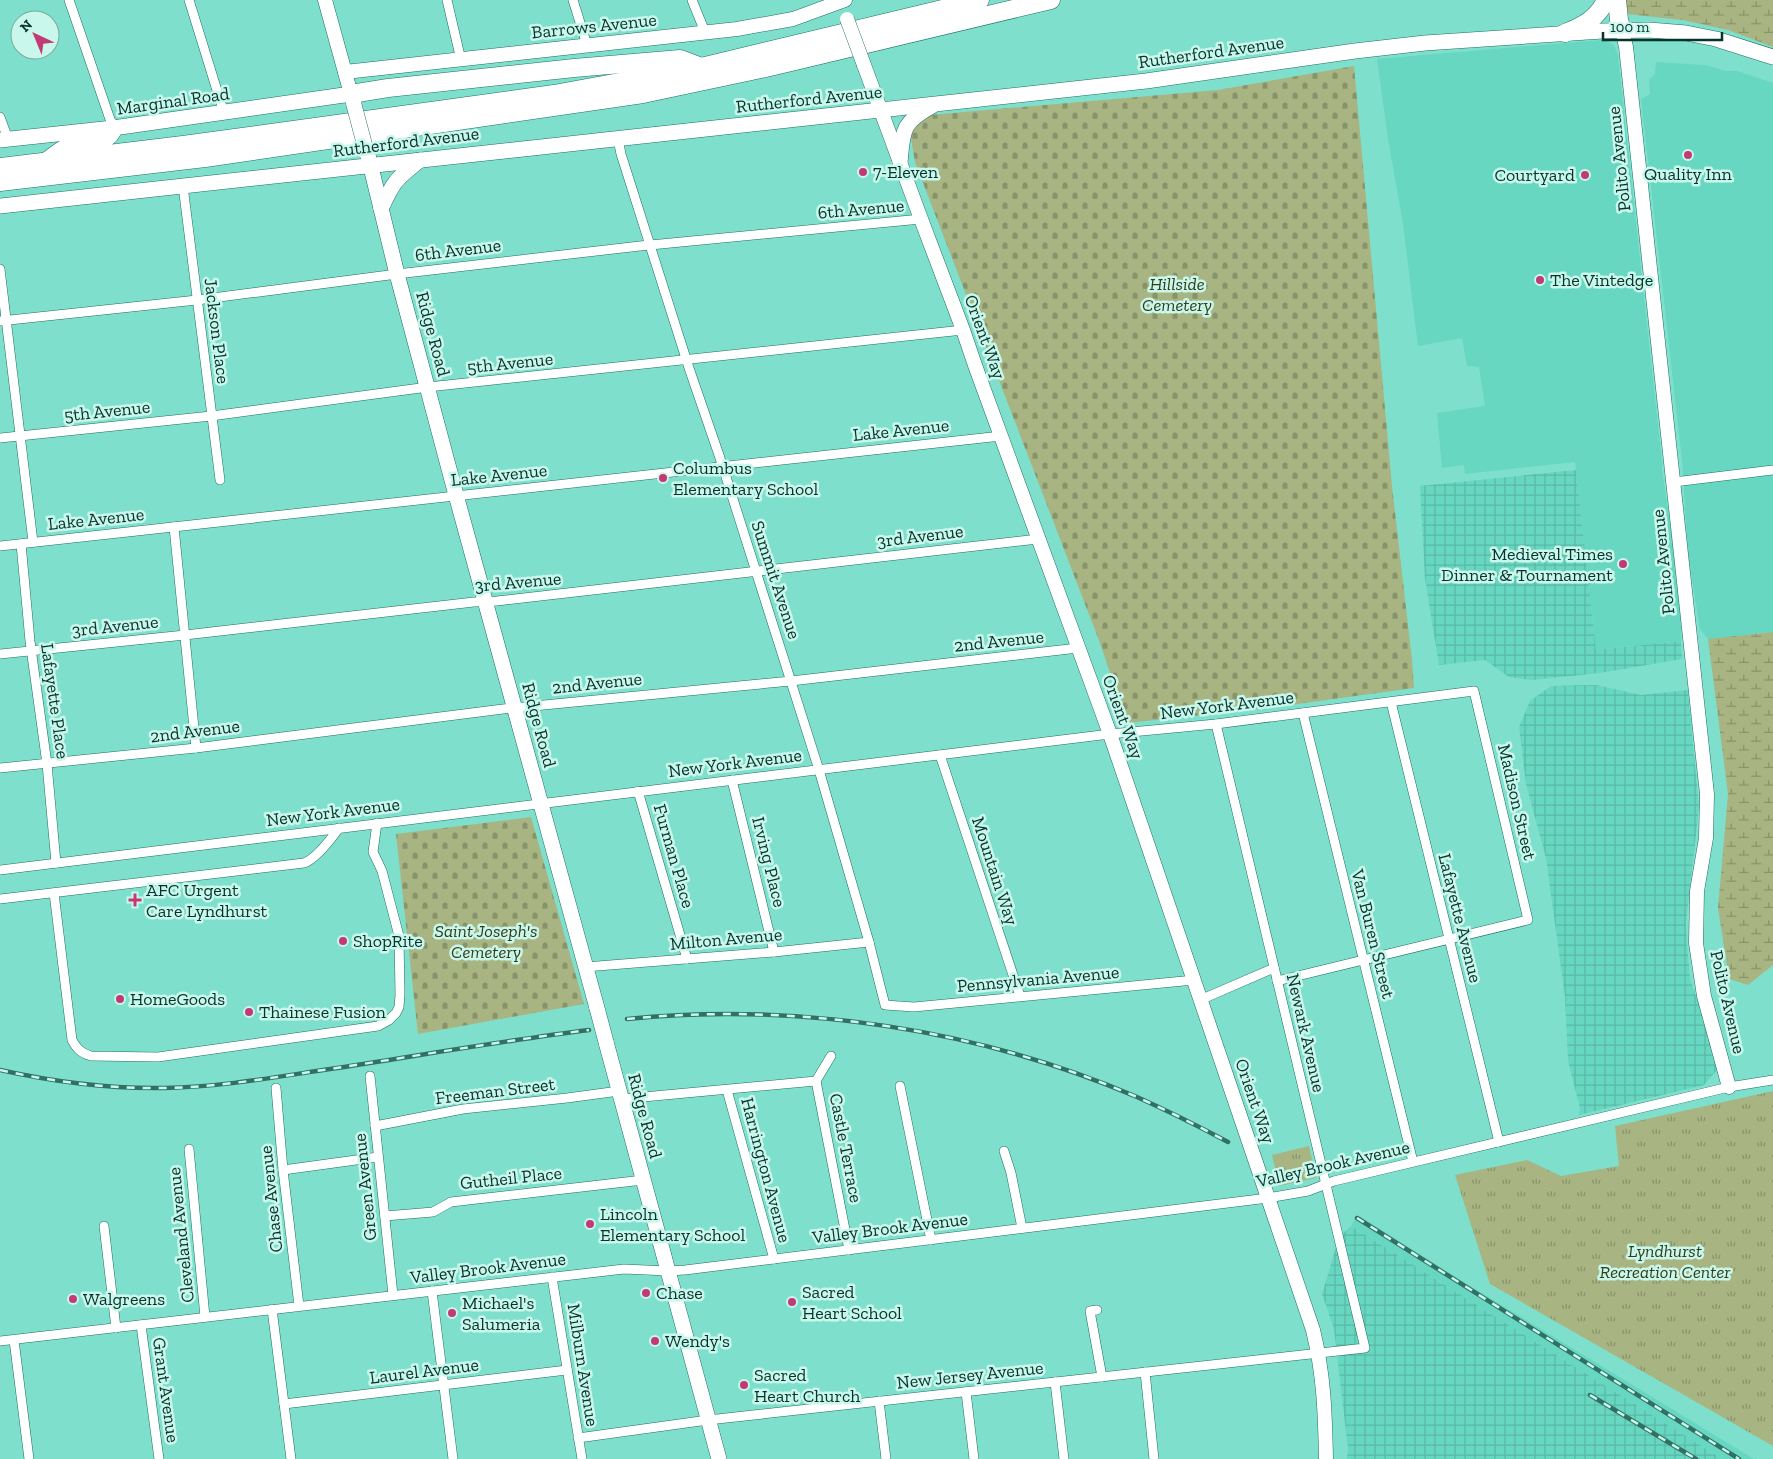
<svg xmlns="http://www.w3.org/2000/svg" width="1773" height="1459" font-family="'Zilla Slab',serif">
<defs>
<pattern id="industrial-grid" width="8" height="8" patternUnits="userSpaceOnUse" patternTransform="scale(1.25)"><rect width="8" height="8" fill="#67d7c1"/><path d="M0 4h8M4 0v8" fill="none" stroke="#58b9a6"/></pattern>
<pattern id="wetland-marsh" width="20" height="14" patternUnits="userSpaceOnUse" patternTransform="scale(1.25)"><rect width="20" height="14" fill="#a8b481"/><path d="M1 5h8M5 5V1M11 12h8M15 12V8" fill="none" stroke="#87936a"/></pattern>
<pattern id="cemetery-stones" width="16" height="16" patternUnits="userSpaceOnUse" patternTransform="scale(1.25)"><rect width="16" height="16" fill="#a8b481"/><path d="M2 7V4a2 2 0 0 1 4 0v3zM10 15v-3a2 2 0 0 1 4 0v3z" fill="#87936a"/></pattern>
<pattern id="park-tufts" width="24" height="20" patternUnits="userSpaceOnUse" patternTransform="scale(1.25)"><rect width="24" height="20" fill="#a8b481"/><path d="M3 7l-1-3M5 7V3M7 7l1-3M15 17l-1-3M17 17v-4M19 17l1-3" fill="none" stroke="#87936a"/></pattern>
</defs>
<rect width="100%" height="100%" fill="#7ee0cc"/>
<!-- built -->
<g fill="#67d7c1">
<polygon points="1601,40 1605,40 1614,45 1618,56 1662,463 1662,470 1672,536 1681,616 1681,641 1596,650 1575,462 1465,474 1464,465 1442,468 1437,413 1485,406 1479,367 1467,366 1462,338 1418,346 1403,224 1388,139 1377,59"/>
<polygon points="1656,62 1705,65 1726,71 1737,71 1773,83 1773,632 1708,639 1700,629 1688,554 1682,460 1641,99 1650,94 1649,80 1655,74"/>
<polygon points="1358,1215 1459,1279 1754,1459 1722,1459 1351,1226"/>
</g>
<!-- industrial -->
<g fill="url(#industrial-grid)">
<polygon points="1576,470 1596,650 1681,641 1682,659 1600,673 1532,680 1509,677 1485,660 1439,665 1425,579 1420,486"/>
<polygon points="1596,685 1641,695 1688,690 1699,808 1686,922 1687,944 1690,979 1706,1025 1718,1069 1704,1085 1579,1115 1580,1108 1568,1061 1565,997 1546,858 1526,784 1519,727 1530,701 1551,686"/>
<polygon points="1351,1226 1722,1459 1347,1459 1348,1449 1334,1329 1322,1294 1339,1237"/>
</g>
<!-- wetland -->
<g fill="url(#wetland-marsh)">
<polygon points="1625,0 1773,0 1773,47 1728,30 1682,20 1627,14"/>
<polygon points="1773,632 1773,965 1748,985 1729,979 1718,908 1728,794 1708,639"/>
</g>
<!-- cemetery -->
<g fill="url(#cemetery-stones)">
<polygon points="1354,66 1392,486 1412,660 1414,688 1268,708 1127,723 1100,643 915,162 910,132 930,115 1218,90"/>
<polygon points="531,817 584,1004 418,1034 396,834"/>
</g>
<!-- park -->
<g fill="url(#park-tufts)">
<polygon points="1773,1091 1773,1446 1490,1284 1455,1175 1527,1160 1561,1176 1619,1166 1615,1126"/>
<polygon points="1309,1146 1316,1178 1279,1186 1272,1155"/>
</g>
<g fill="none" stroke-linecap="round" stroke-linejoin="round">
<defs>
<g id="street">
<polyline points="69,0 113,128"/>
<polyline points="189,0 224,113"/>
<polyline points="447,0 461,60"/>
<polyline points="573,0 587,45"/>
<polyline points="692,0 705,32"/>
<polyline points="0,117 8,139"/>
<polyline points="618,139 621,154 689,368 720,458 819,770 869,942 885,1005 914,1007 1194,980"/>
<polyline points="183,186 220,480"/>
<polyline points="0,269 33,542"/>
<polyline points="0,321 197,300 397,274 640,246 921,219"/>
<polyline points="0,438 211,416 428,387 963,330"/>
<polyline points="1674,482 1773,470"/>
<polyline points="174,527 196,748"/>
<polyline points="21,544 30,641 47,764 56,863"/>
<polyline points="0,546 1001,436"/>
<polyline points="0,654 185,635 474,602 497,601 1038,539"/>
<polyline points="1391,702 1499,1142"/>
<polyline points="1303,713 1413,1162"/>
<polyline points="940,755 1020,996"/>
<polyline points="0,768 196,748 503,709 791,681 1078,648"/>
<polyline points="732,780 774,952"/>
<polyline points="638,791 687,959"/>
<polyline points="0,870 1110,734 1216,724 1474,691 1528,920 1277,981"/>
<path d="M54 893 72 1040C77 1049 81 1053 91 1056L158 1057 378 1026 389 1020 396 1013 399 1007 400 995 399 936 382 871 373 852 377 823"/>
<path d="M0 899 304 863C316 859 331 839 339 828"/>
<polyline points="585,967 774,952 869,942"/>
<polyline points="1200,1000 1274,968"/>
<polyline points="831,1056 816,1081 849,1250"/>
<polyline points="370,1076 393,1295"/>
<polyline points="900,1086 931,1240"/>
<polyline points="276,1088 283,1170 299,1306"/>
<polyline points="727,1090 774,1259"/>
<polyline points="622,1099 816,1081"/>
<polyline points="375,1126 463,1109 567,1098 619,1091"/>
<polyline points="189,1149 205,1317"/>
<polyline points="1004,1151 1011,1173 1022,1228"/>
<polyline points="283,1170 378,1157"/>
<polyline points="385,1216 433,1212 451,1202 643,1180"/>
<polyline points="104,1226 116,1328"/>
<polyline points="552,1277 582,1459"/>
<polyline points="432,1291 453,1459"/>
<polyline points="272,1309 291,1459"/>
<polyline points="1097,1310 1090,1311 1102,1377"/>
<polyline points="141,1325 159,1459"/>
<polyline points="14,1340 29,1459"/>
<polyline points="0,1341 624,1269 668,1271 685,1270 1268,1198 1308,1191 1334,1181 1729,1087 1773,1080"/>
<polyline points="1145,1372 1154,1459"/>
<polyline points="1055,1382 1064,1459"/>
<polyline points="966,1392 974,1459"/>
<polyline points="879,1401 886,1459"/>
<polyline points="284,1404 567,1370"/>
<polyline points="578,1438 708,1420 1365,1348 1216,724"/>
</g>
<g id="secondary">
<polyline points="325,0 351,94"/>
<polyline points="1622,30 1626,47 1707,794 1706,838 1697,891 1696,943 1704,996 1729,1087"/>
<path d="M864 65 921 219 963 330 976 368 1110 734 1313 1330C1324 1375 1325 1413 1326 1459"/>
<polyline points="345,72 737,29 793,19 845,0"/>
</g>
<g id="primary">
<polyline points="0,140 113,128 351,94 354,104"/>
<polyline points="368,155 397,274 456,495 597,1008"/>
<path d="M900 163C903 131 901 123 932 106"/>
<polyline points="0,206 1146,81 1355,51 1425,43 1602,31 1649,30 1686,33 1716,39 1773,57"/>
<path d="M381 209C393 182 396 179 420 160"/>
<polyline points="606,1042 719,1459"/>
</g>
<g id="highway">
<polyline points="1617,0 1619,20 1622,30"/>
<path d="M1565 33C1583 26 1597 19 1606 0"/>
<polyline points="351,94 388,88 574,68 680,59 701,67"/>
<path d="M47 161C54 156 61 150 68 147 81 141 109 146 113 128"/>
<polyline points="0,167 183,145 554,94 701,67 980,0"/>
<polyline points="0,182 205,158 643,94 770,67 1051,0"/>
</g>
</defs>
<!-- street casing -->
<use href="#street" stroke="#1f6f61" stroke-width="10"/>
<!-- secondary casing -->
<use href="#secondary" stroke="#1f6f61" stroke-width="15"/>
<!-- primary casing -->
<use href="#primary" stroke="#1f6f61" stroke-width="16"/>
<!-- highway casing -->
<use href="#highway" stroke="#1f6f61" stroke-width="19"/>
<!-- street -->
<use href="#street" stroke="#fff" stroke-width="9"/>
<!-- secondary -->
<use href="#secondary" stroke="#fff" stroke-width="14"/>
<!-- primary -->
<use href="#primary" stroke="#fff" stroke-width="15"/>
<!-- highway -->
<use href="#highway" stroke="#fff" stroke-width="18"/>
<defs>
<g id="rail">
<path d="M627 1019C798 1002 979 1029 1137 1097 1168 1111 1198 1126 1228 1142"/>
<path d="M0 1070C54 1082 109 1089 165 1088 221 1087 276 1077 330 1069 416 1056 502 1041 589 1030"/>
<polyline points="1357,1218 1739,1459"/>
<polyline points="1590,1395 1696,1459"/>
</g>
</defs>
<!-- rail casing -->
<use href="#rail" stroke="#317165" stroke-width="4.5"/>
<!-- rail -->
<use href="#rail" stroke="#c9f7ec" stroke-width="2.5" stroke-dasharray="8" stroke-linecap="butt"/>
<defs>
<polyline id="secondary-bridge" points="847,19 864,65"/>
<g id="primary-bridge">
<polyline points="354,105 367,154"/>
<polyline points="597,1008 606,1042"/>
</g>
</defs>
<!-- secondary-bridge casing -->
<use href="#secondary-bridge" stroke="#1f6f61" stroke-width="15" stroke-linecap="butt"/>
<!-- primary-bridge casing -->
<use href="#primary-bridge" stroke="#1f6f61" stroke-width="16" stroke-linecap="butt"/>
<!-- secondary-bridge -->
<use href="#secondary-bridge" stroke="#fff" stroke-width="14"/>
<!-- primary-bridge -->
<use href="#primary-bridge" stroke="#fff" stroke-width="15"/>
</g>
<!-- markers -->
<g fill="#c23973" stroke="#c9f7ec" stroke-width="2">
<circle cx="1688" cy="155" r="5"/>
<circle cx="863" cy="172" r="5"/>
<circle cx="1585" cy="175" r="5"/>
<circle cx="1540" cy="280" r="5"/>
<circle cx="663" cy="478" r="5"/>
<circle cx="1623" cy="564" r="5"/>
<path d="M132.5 892.5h5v5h5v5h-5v5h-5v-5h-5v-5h5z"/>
<circle cx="343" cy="941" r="5"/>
<circle cx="120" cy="999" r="5"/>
<circle cx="249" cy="1012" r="5"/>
<circle cx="590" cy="1224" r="5"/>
<circle cx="646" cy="1293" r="5"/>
<circle cx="73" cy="1299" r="5"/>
<circle cx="792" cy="1302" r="5"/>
<circle cx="452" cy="1313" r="5"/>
<circle cx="655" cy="1341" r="5"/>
<circle cx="744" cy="1385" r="5"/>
</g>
<g text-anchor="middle" stroke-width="5" stroke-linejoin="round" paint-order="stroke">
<!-- street labels -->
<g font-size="18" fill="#06332c" stroke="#c9f7ec">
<text transform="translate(594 26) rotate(-6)" y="6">Barrows Avenue</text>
<text transform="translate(1211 52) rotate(-8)" y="6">Rutherford Avenue</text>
<text transform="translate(809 99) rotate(-6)" y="6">Rutherford Avenue</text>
<text transform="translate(173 101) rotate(-8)" y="6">Marginal Road</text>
<text transform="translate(406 142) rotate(-7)" y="6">Rutherford Avenue</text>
<text transform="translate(1619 159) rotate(-96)" y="6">Polito Avenue</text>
<text transform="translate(861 209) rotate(-5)" y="6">6th Avenue</text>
<text transform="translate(458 250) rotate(-7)" y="6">6th Avenue</text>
<text transform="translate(217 331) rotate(83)" y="6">Jackson Place</text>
<text transform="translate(433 334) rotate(75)" y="6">Ridge Road</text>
<text transform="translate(985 337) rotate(70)" y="6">Orient Way</text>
<text transform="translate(510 363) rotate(-6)" y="6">5th Avenue</text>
<text transform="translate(107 411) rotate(-6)" y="6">5th Avenue</text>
<text transform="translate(901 430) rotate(-6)" y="6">Lake Avenue</text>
<text transform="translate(499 475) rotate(-6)" y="6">Lake Avenue</text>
<text transform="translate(96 519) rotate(-6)" y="6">Lake Avenue</text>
<text transform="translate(920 536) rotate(-7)" y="6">3rd Avenue</text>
<text transform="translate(1663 562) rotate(-96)" y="6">Polito Avenue</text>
<text transform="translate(776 580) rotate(72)" y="6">Summit Avenue</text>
<text transform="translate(518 582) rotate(-5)" y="6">3rd Avenue</text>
<text transform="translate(115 626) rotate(-6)" y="6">3rd Avenue</text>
<text transform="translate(999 641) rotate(-6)" y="6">2nd Avenue</text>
<text transform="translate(597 683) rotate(-6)" y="6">2nd Avenue</text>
<text transform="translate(55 701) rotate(82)" y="6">Lafayette Place</text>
<text transform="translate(1227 705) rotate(-7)" y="6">New York Avenue</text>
<text transform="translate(1123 717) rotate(70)" y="6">Orient Way</text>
<text transform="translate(539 725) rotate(75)" y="6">Ridge Road</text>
<text transform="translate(195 731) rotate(-7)" y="6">2nd Avenue</text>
<text transform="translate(735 763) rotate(-7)" y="6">New York Avenue</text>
<text transform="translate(1517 802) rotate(77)" y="6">Madison Street</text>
<text transform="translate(333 812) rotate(-7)" y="6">New York Avenue</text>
<text transform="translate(674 856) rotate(74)" y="6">Furman Place</text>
<text transform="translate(769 862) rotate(76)" y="6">Irving Place</text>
<text transform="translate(995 871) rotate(72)" y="6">Mountain Way</text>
<text transform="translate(1460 918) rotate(76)" y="6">Lafayette Avenue</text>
<text transform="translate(1373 934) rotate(76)" y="6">Van Buren Street</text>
<text transform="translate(726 939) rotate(-5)" y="6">Milton Avenue</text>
<text transform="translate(1038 979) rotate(-5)" y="6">Pennsylvania Avenue</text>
<text transform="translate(1728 1002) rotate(77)" y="6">Polito Avenue</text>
<text transform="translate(1306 1033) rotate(77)" y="6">Newark Avenue</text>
<text transform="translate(495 1091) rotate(-7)" y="6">Freeman Street</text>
<text transform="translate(1255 1101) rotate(71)" y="6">Orient Way</text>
<text transform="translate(645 1116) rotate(75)" y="6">Ridge Road</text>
<text transform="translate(846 1148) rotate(79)" y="6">Castle Terrace</text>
<text transform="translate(1333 1164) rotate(-13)" y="6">Valley Brook Avenue</text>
<text transform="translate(766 1170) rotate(75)" y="6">Harrington Avenue</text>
<text transform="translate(511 1178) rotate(-6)" y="6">Gutheil Place</text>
<text transform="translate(365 1187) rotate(-96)" y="6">Green Avenue</text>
<text transform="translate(271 1199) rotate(-96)" y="6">Chase Avenue</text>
<text transform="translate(890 1228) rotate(-7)" y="6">Valley Brook Avenue</text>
<text transform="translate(181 1235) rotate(-96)" y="6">Cleveland Avenue</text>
<text transform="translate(488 1268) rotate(-7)" y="6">Valley Brook Avenue</text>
<text transform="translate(583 1365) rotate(81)" y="6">Milburn Avenue</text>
<text transform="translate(424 1371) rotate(-7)" y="6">Laurel Avenue</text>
<text transform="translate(970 1375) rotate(-6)" y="6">New Jersey Avenue</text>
<text transform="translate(166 1390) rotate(82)" y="6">Grant Avenue</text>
</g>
<!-- poi labels -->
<g font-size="18" fill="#06332c" stroke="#c9f7ec" text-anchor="start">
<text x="873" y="178">7-Eleven</text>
<text x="1688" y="180" text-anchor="middle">Quality Inn</text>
<text x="1575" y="181" text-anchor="end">Courtyard</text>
<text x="1550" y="286">The Vintedge</text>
<text x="673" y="474">Columbus<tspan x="673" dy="21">Elementary School</tspan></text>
<text x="1613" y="560" text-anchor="end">Medieval Times<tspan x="1613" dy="21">Dinner &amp; Tournament</tspan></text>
<text x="146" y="896">AFC Urgent<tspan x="146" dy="21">Care Lyndhurst</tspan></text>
<text x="353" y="947">ShopRite</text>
<text x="130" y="1005">HomeGoods</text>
<text x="259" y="1018">Thainese Fusion</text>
<text x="600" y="1220">Lincoln<tspan x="600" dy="21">Elementary School</tspan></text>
<text x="802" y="1298">Sacred<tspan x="802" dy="21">Heart School</tspan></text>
<text x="656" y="1299">Chase</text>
<text x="83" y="1305">Walgreens</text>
<text x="462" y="1309">Michael's<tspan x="462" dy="21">Salumeria</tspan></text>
<text x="665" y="1347">Wendy's</text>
<text x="754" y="1381">Sacred<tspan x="754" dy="21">Heart Church</tspan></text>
</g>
<!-- park labels -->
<g font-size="18" font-style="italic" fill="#343c17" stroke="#c9f7ec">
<text x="1177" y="290">Hillside<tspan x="1177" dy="21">Cemetery</tspan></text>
<text x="486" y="937">Saint Joseph's<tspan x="486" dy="21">Cemetery</tspan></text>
<text x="1665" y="1257">Lyndhurst<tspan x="1665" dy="21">Recreation Center</tspan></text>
</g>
</g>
<!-- north arrow -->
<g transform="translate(35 35) rotate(316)"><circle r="24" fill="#c9f7ec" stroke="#7ba99f"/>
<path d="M0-4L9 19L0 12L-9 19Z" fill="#c23973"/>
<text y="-8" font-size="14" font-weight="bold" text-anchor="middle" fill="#06332c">N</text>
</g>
<!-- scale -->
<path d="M1603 32v8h119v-8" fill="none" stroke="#06332c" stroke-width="2.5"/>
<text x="1610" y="32" font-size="15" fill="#06332c" stroke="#c9f7ec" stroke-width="4" paint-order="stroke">100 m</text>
</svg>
